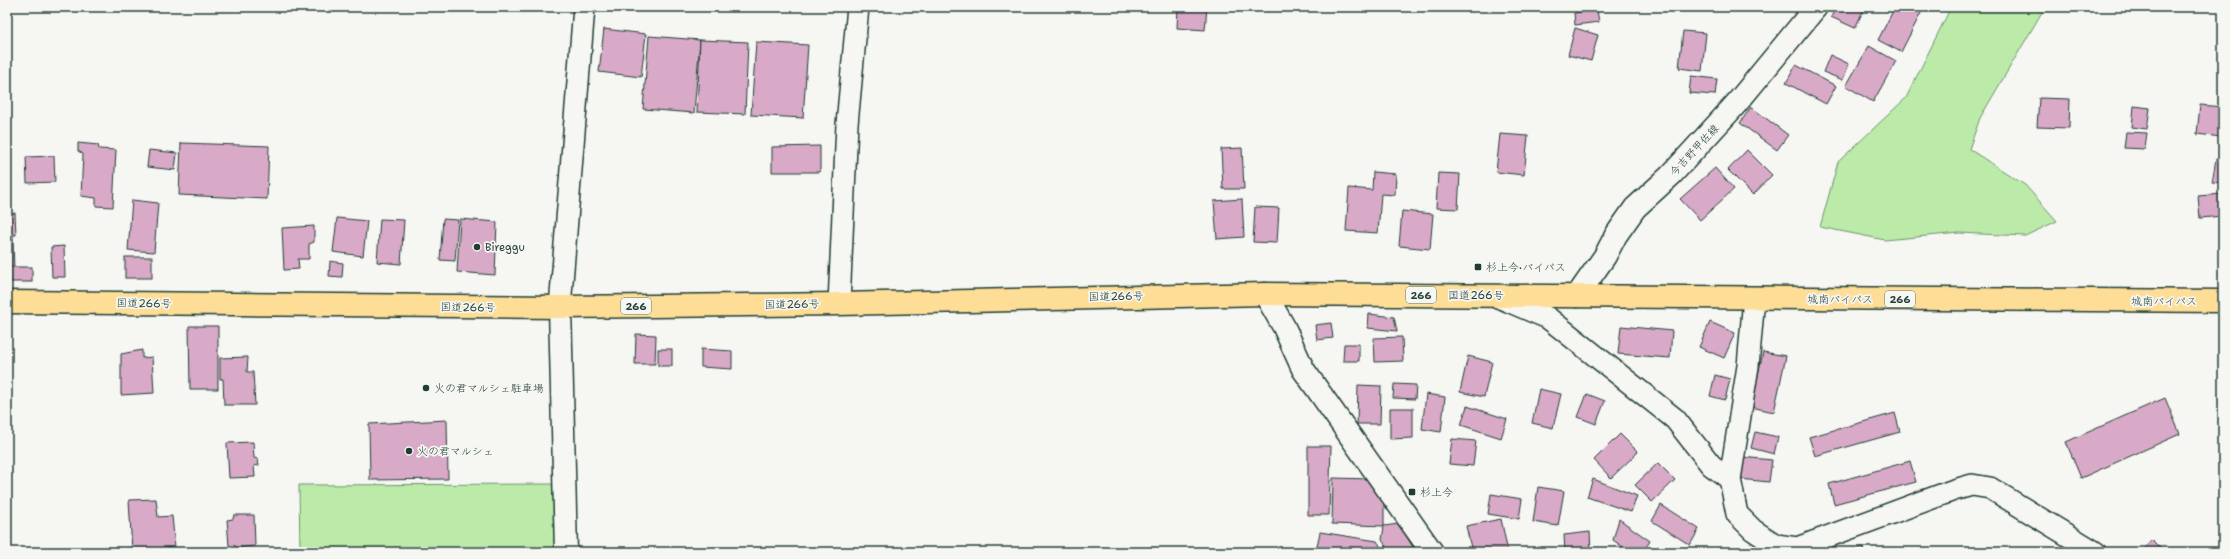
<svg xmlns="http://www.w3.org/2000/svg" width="2230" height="559" font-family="'Shantell Sans','Klee One',sans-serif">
<rect width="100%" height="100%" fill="#f6f6f2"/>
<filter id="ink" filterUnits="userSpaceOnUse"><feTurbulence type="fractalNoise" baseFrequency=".025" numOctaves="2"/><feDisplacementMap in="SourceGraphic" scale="8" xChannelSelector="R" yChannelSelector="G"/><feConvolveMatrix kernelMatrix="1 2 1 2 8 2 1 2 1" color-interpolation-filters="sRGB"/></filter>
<g filter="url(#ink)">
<!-- green -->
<g fill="#bbeaa9" stroke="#6d946e">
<polygon points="1951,7 2045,7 1980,118 1969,149 2025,185 2057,221 2025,236 1959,233 1885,240 1820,227 1838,162 1906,98"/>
<polygon points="557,484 561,552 300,552 299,485"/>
</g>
<!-- building -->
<g fill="#d9a9c8" stroke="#1f3d34">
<polygon points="1178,7 1207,7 1205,30 1177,28"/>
<polygon points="1836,7 1865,7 1855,28 1831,17"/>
<polygon points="1895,7 1924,7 1901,52 1878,40"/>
<polygon points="1597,10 1599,22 1575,25 1574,13"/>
<polygon points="1575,28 1598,35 1591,61 1568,55"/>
<polygon points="604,29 646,34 641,77 599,72"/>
<polygon points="1683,31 1706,33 1702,71 1679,68"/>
<polygon points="649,36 700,40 694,113 643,109"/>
<polygon points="700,40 748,42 745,114 697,112"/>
<polygon points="756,42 808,45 803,118 751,115"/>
<polygon points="1869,46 1896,61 1873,102 1846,86"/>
<polygon points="1830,55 1849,64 1843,80 1823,72"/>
<polygon points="1796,65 1836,86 1826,104 1786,83"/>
<polygon points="1691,76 1717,79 1715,95 1689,93"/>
<polygon points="2039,98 2070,99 2069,128 2037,127"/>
<polygon points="2200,105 2223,107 2221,137 2197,134"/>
<polygon points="2134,106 2150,108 2147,129 2132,127"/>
<polygon points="1751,107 1788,135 1777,150 1740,123"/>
<polygon points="2126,132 2147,133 2145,149 2124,148"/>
<polygon points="1500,134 1528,136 1524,175 1496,172"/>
<polygon points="78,143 98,145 99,149 116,150 113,207 96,206 96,198 81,196 83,154 78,151"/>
<polygon points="181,143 269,146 267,199 179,195"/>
<polygon points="820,146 820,172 772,172 772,147"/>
<polygon points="1242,148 1244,189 1223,189 1221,149"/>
<polygon points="149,150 177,153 175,170 147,167"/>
<polygon points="1747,150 1772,175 1753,195 1728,170"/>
<polygon points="54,156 55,182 27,183 26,157"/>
<polygon points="2216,159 2223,160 2223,183 2212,182"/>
<polygon points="1715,168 1734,189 1700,220 1680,199"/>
<polygon points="1373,172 1396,174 1395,195 1381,194 1378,233 1346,231 1349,188 1372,190"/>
<polygon points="1438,173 1460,174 1458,209 1436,208"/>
<polygon points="2223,194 2223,216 2200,218 2198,196"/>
<polygon points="1242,199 1244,237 1217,239 1214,201"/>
<polygon points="132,200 158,203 154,252 128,250"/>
<polygon points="1255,207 1279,208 1277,243 1253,242"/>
<polygon points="1402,211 1433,214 1430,249 1399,246"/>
<polygon points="15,213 16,235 7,236 7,214"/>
<polygon points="337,218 367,221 363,256 333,252"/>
<polygon points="380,219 404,220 401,264 377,262"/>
<polygon points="443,219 458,220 455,261 440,260"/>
<polygon points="460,219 497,222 495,275 457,272"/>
<polygon points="314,226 314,242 309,244 309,259 298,259 299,269 284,270 282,228"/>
<polygon points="7,237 13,237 14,271 7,271"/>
<polygon points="64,246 65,277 52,277 51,247"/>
<rect x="125" y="257" width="27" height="21"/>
<polygon points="330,261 343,263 342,277 329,276"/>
<rect x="7" y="267" width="25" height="15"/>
<polygon points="1369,314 1394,317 1397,331 1368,328"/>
<polygon points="1710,322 1735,333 1724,358 1699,347"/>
<polygon points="1331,323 1333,338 1317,340 1315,325"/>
<polygon points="189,326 218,326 218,389 190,389"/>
<polygon points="1621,326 1672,331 1670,358 1618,354"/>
<polygon points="636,334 656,335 655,364 635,364"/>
<polygon points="1402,337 1403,361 1375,362 1374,338"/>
<polygon points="1344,344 1359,344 1359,361 1343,361"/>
<rect x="658" y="349" width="14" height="17"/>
<polygon points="701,349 732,351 732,369 701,367"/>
<polygon points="142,350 142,358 152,357 154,393 121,395 121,354"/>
<polygon points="1763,352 1786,356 1774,412 1751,407"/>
<polygon points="1468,356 1492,362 1484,397 1460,392"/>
<polygon points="248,357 247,372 253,372 255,405 224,405 223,379 220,379 220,358"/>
<polygon points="1715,375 1730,379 1725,400 1710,396"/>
<polygon points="1394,384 1416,385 1415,399 1393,398"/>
<polygon points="1358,385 1381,386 1380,424 1357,424"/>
<polygon points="1539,389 1561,394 1553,428 1532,423"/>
<polygon points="1426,394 1445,397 1441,432 1422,429"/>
<polygon points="1587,394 1605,401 1596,424 1578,417"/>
<polygon points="2165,398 2180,434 2081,478 2066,442"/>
<polygon points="1467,406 1507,419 1501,438 1461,425"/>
<polygon points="1390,408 1413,408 1413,438 1390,439"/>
<polygon points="1895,413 1900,432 1815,456 1809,437"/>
<polygon points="447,420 448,479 370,480 369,424"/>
<polygon points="1755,432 1778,437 1774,454 1751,448"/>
<polygon points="1620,434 1638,452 1611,478 1594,460"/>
<polygon points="1452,439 1476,441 1473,466 1449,464"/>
<polygon points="253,442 254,458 258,459 259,465 254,466 255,477 229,478 227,443"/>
<polygon points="1308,446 1331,446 1329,515 1308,515"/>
<polygon points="1741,457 1772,460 1769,482 1739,479"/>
<polygon points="1910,461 1916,482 1834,504 1829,484"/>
<polygon points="1658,463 1675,480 1652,502 1635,485"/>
<polygon points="1333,478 1371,479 1384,501 1384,526 1332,524"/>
<polygon points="1593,479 1637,496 1631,512 1587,497"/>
<polygon points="1538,487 1564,491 1558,526 1533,522"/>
<polygon points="1491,494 1522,499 1519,519 1488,514"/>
<polygon points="156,499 158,517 172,516 175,547 132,551 129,500"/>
<polygon points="1661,505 1699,529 1690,545 1652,521"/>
<polygon points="234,515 254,515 255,546 235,548 235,545 229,546 227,520 233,519"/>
<polygon points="1501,519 1508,552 1472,552 1466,526"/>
<polygon points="1619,519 1650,541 1643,552 1630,552 1613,540"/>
<polygon points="1399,524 1416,552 1390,552 1382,540 1384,526"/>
<polygon points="1320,532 1377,541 1384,552 1316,552"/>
<polygon points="1590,532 1591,552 1565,552 1564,535"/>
<polygon points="2152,540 2164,552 2141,552"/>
<polygon points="1863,547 1864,552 1841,552"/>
</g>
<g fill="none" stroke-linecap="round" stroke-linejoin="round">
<defs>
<g id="minor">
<polyline points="1496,296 1548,318 1675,419 1711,465 1730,479"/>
<polyline points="1754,298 1748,366 1730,479 1737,514 1753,530 1776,545 1797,548 1954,490 1972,485 1990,488 2095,552"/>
<polyline points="839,304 847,124 858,7"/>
<polyline points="560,307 584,7"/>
</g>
<g id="tertiary">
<polyline points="1265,294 1284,327 1303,369 1432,552"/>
<polyline points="560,307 566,552"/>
</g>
<polyline id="secondary" points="1577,296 1605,256 1616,235 1635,208 1671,175 1736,104 1816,7"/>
<polyline id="trunk" points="7,302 560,307 839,304 1265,294 2223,301"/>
</defs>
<!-- minor casing -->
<use href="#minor" stroke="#1f3d34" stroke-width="24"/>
<!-- tertiary casing -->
<use href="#tertiary" stroke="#1f3d34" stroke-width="25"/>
<!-- secondary casing -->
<use href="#secondary" stroke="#1f3d34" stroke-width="25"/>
<!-- trunk casing -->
<use href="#trunk" stroke="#1f3d34" stroke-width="25"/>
<!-- minor -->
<use href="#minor" stroke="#f6f6f2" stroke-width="21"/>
<!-- tertiary -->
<use href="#tertiary" stroke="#f6f6f2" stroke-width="22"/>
<!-- secondary -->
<use href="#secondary" stroke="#f6f6f2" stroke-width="22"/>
<!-- trunk -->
<use href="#trunk" stroke="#fedd96" stroke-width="22"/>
</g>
</g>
<!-- markers -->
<g fill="#1f3d34" stroke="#f6f6f2" stroke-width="1.5">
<circle cx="477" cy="247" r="4"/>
<rect x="1474" y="263" width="8" height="8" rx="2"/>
<circle cx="426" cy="388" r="4"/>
<circle cx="409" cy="451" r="4"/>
<rect x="1408" y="488" width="8" height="8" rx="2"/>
</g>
<g text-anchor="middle" stroke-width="3.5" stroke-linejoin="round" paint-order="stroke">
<!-- shield labels -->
<g fill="#f6f6f2" stroke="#60746d" stroke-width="1">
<rect x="1406" y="287" width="30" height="16" rx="3"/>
<rect x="1885" y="291" width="30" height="16" rx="3"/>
<rect x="621" y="298" width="30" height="16" rx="3"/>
</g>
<g font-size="10" font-weight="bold" fill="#1f3d34">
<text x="1421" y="299">266</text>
<text x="1900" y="303">266</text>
<text x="636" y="310">266</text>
</g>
<!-- street labels -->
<g font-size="11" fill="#1f3d34" stroke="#f6f6f2">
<text transform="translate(1694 150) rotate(-47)" y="4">今吉野甲佐線</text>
<text x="1476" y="299">国道266号</text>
<text transform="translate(1116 296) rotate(-1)" y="4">国道266号</text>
<text x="1840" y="303">城南バイパス</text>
<text x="2164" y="305">城南バイパス</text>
<text transform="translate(144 303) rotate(1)" y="4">国道266号</text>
<text transform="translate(792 304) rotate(-1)" y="4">国道266号</text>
<text transform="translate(468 307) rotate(1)" y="4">国道266号</text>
</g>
<!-- poi labels -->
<g font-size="11" fill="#1f3d34" stroke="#f6f6f2" text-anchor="start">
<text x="485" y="251">Bireggu</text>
<text x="1486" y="271">杉上今·バイパス</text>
<text x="434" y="392">火の君マルシェ駐車場</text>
<text x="417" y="455">火の君マルシェ</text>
<text x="1420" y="496">杉上今</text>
</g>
</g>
<!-- margin -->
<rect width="2230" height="559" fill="none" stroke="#f6f6f2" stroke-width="24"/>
<rect x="12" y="12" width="2206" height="535" fill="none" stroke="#1f3d34" stroke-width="1.5" filter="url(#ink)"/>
</svg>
